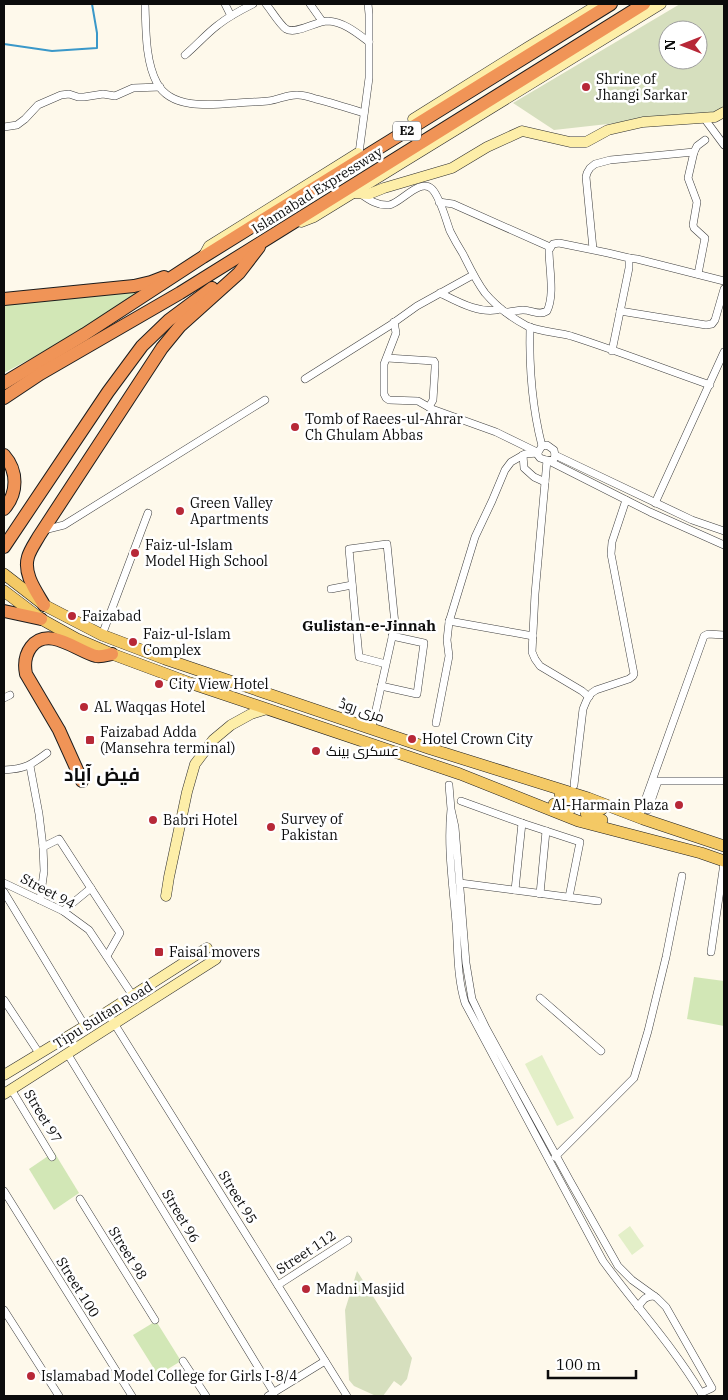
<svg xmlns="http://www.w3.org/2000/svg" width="728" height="1400" font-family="'IBM Plex Serif',Cairo,serif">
<rect width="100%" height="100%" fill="#fef9eb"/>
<!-- green -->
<g fill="#d2e7b6">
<polygon points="153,287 80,332 4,373 4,304"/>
<polygon points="694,977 724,981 724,1026 687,1019"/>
<polygon points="54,1152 79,1193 54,1210 29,1169"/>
<polygon points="156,1321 181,1361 158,1375 133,1335"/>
</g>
<!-- cemetery -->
<g fill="#d6dfbe" fill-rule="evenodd">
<path d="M680 4H724V111L554 130 513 103ZM668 30H698V60H668Z"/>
<polygon points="357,1271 412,1358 407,1379 401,1386 394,1381 383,1396 376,1396 354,1386 349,1380 345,1310"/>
</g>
<!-- pitch -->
<g fill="#e3efc8">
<polygon points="542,1055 574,1118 557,1126 525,1064"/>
<polygon points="630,1226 644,1246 632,1255 618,1235"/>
</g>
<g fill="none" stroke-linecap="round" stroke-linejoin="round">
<!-- stream -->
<polyline stroke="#3a98c9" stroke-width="2" points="4,44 52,51 97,48 97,33 92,4"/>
<defs>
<g id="street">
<path d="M145 4C146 28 145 61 157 83 171 110 212 105 237 103 247 102 258 102 268 101 278 100 288 94 298 95 304 95 310 97 316 99 332 103 348 108 364 113"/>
<polyline points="225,4 231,16"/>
<path d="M266 4C271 10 280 25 286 29 296 35 316 21 328 21 344 22 357 33 369 42"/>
<polyline points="310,4 322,21"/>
<path d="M185 55C197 45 206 34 218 25 229 16 241 10 253 4"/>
<polyline points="704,118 724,145"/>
<polyline points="4,127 17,125 25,119 38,105 61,95 69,94 78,97 84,97 103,94 115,96 133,88 160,87"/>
<polyline points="359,153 369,78 369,14 368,4"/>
<path d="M361 194C369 200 378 206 389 205 400 204 420 177 432 189 440 197 446 220 450 231 454 239 458 246 463 254 470 268 476 281 485 293 496 306 512 318 527 326 541 332 556 332 571 336 618 351 664 369 710 385"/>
<polyline points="439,202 453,204 550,247"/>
<polyline points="593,249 586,177 587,173 590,168 595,164 610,160 694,152"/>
<polyline points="629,258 637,259 724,281"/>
<polyline points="698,274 705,238 694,228 693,225 697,202 688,178 694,152 697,146 705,140"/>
<path d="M440 293C458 302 481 315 501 309"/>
<polyline points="620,311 706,325 712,324 715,320 724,289"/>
<path d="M506 312C512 312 518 310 523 310 532 310 539 316 547 311 555 295 549 268 549 250L553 244 559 243 608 253 629 258V268L612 351"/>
<polyline points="394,322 396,333 384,364 384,394 386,398 389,400 418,401 432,409 496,432 537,452"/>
<path d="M530 327C529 367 532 407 542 446"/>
<polyline points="387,358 434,361 435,363 435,368 433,400 429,407"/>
<polyline points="305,379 389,326 417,306 473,275"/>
<polygon points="547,445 554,450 555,455 554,459 549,461 540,458 537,454 542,446"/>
<polyline points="523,455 524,468 534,477 545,482"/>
<polyline points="555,455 692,520 724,531"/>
<polyline points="547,460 535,594 532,652 535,659 540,666 582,691 589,697"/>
<polyline points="549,461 650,512 724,545"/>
<polyline points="655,503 724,352"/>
<polyline points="44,530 64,525 265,400"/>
<polyline points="331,589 352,585"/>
<polyline points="449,621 533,636"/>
<polyline points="102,635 148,513"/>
<polyline points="381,686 417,694 424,643 392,636"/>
<polyline points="4,698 10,695"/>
<polyline points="436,723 449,656 447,640 449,622 475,537 492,501 505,470 511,462 525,454 538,453"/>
<polyline points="371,728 373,723 395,624 387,544 349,549 359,657 386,664"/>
<polyline points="30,766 39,814 43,847 44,871 40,900"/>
<path d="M4 770C25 769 31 765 47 753"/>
<path d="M449 785 451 809 455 827 466 963 472 999 486 1028 570 1181 618 1266 632 1280 657 1298 666 1307 712 1388 701 1393C673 1346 635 1305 603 1261L465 1003C457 977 458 950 456 923 453 885 447 847 451 809"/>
<path d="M574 785 583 709C586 702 588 694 596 690L629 679 633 676 634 674 611 554 612 542 626 500"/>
<polyline points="461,801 522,823 580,842 569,897"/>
<polyline points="648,810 658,781 724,781"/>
<polyline points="639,817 704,636 708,634 724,635"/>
<polyline points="43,847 59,839 120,933 107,956"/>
<polyline points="4,883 63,911 89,930 133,996"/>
<polyline points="460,883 598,901"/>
<polyline points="515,890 522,823"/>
<polyline points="4,892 85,1026"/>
<polyline points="540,894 546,831"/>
<polyline points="63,911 91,888"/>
<polyline points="711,952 724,863"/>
<polyline points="540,998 601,1051"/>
<polyline points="4,1000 39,1053"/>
<polyline points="107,1012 347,1396"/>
<polyline points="67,1053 274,1393"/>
<polyline points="11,1089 52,1157"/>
<polyline points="555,1157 634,1078 648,1031 666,957 682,876"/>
<polyline points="4,1191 132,1396"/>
<polyline points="80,1199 155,1320"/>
<polyline points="278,1285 348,1240"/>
<path d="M638 1307C643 1300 645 1296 654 1296"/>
<polyline points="4,1310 59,1396"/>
<polyline points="183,1361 206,1396"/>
<polyline points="268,1396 325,1361"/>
</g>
<g id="secondary">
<polyline points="413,119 528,47 599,4"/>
<polyline points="353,193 369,194 384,188 452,168 487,147 522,131 570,142 586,142 608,130 643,122 715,117 724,112"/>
<polyline points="301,222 314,217 661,4"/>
<polyline points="203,257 209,246 358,153"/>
<polyline points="166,896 169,877 187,792 195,764 213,740 231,725 251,714 267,709"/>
<polyline points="4,1075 85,1026 207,948"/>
<polyline points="4,1094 216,959"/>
</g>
<g id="primary">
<polyline points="4,574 44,605 102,635 165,659 431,749 588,798 643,819 724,846"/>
<polyline points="4,591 41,619 77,639 112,654 190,683 460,774 578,821 701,853 724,861"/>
<polyline points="554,804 570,809 574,804 571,799 560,794"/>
<polyline points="602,809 592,806 587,808 586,813 590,816 602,820"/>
</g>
<g id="highway">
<polyline points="4,299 134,286 151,282 164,277"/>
<polyline points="4,383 85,334 203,257 611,4"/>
<polyline points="4,398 40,374 180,293 644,4"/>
<path d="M4 455C18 471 18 493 4 509"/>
<polyline points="4,547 108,392 142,346 169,320 212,288"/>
<path d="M44 605C36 591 23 574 28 557 30 550 35 543 39 536L162 348 180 326 239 273 259 247"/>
<polyline points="4,611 41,619"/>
<path d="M82 781 59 730 26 674C24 664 25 655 31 647 48 625 77 651 96 656 101 657 107 655 112 654"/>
</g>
</defs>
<!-- street casing -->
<use href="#street" stroke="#3f3f3f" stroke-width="8"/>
<!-- secondary casing -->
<use href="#secondary" stroke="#2e2e2e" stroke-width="11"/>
<!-- primary casing -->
<use href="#primary" stroke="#1d1d1d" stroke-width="12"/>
<!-- highway casing -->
<use href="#highway" stroke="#1d1d1d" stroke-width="14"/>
<!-- street -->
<use href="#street" stroke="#fff" stroke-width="7"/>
<!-- secondary -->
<use href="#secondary" stroke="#fdeea8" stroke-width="10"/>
<!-- primary -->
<use href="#primary" stroke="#f4c965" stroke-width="11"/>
<!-- highway -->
<use href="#highway" stroke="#f09457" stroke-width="12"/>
</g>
<!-- markers -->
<g fill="#b72837" stroke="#fff" stroke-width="2">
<circle cx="586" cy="87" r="5"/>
<circle cx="295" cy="427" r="5"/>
<circle cx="180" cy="511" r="5"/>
<circle cx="135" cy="553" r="5"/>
<circle cx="72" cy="616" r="5"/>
<circle cx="133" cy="642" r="5"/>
<circle cx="159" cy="684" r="5"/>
<circle cx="84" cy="707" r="5"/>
<circle cx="412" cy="739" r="5"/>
<rect x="85" y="735" width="10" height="10" rx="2.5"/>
<circle cx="316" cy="751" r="5"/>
<circle cx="679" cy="805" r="5"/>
<circle cx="153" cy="820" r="5"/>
<circle cx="271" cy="827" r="5"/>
<rect x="154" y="947" width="10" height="10" rx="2.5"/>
<circle cx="306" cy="1289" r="5"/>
<circle cx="31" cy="1376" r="5"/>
</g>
<g text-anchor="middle" stroke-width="5" stroke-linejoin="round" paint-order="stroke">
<!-- shield labels -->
<rect fill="#fff" stroke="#555" stroke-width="1" x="393" y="121.5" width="28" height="19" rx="4"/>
<g font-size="12" font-weight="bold" fill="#0c0c0c">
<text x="407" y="135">E2</text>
</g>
<!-- poi labels -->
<g font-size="14" fill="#0c0c0c" stroke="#fff" text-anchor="start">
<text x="596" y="84">Shrine of<tspan x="596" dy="16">Jhangi Sarkar</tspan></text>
<text x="305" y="424">Tomb of Raees-ul-Ahrar<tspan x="305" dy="16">Ch Ghulam Abbas</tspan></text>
<text x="190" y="508">Green Valley<tspan x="190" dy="16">Apartments</tspan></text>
<text x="145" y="550">Faiz-ul-Islam<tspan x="145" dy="16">Model High School</tspan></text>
<text x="82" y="621">Faizabad</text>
<text x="143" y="639">Faiz-ul-Islam<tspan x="143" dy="16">Complex</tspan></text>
<text x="169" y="689">City View Hotel</text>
<text x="94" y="712">AL Waqqas Hotel</text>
<text x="100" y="737">Faizabad Adda<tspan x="100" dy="16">(Mansehra terminal)</tspan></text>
<text x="422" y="744">Hotel Crown City</text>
<text x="326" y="756">عسکری بینک</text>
<text x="669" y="810" text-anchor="end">Al-Harmain Plaza</text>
<text x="281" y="824">Survey of<tspan x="281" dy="16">Pakistan</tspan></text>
<text x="163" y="825">Babri Hotel</text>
<text x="169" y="957">Faisal movers</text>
<text x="316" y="1294">Madni Masjid</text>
<text x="41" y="1381">Islamabad Model College for Girls I-8/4</text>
</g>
<!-- street labels -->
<g font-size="14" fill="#0c0c0c" stroke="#fff">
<text transform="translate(317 190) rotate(-32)" y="5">Islamabad Expressway</text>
<text transform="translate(362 710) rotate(19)" y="5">مری روڈ</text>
<text transform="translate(48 891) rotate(28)" y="5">Street 94</text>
<text transform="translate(103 1015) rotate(-32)" y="5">Tipu Sultan Road</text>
<text transform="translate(43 1116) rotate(59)" y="5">Street 97</text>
<text transform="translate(238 1197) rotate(58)" y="5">Street 95</text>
<text transform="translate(181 1216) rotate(59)" y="5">Street 96</text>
<text transform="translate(306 1252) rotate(-33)" y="5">Street 112</text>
<text transform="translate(128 1253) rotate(58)" y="5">Street 98</text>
<text transform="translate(78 1287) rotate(58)" y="5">Street 100</text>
</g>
<!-- neighbourhood labels -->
<g font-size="15" font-weight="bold" fill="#0c0c0c" stroke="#fff">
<text x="369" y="631">Gulistan-e-Jinnah</text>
</g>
<!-- district labels -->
<g font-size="19" font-weight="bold" fill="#0c0c0c" stroke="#fff">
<text x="102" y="781">فیض آباد</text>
</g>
</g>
<!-- border -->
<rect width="728" height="1400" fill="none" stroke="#0c0c0c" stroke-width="10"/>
<!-- north arrow -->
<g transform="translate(683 45) rotate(270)"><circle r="24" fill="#ffffff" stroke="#9e9e9e"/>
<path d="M0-4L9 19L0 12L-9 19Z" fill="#b72837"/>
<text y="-8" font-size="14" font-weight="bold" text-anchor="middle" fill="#0c0c0c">N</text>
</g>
<!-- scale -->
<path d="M548 1370v8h88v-8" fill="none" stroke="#0c0c0c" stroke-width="2.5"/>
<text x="556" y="1370" font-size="15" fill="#0c0c0c" stroke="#ffffff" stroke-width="4" paint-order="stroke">100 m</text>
</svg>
